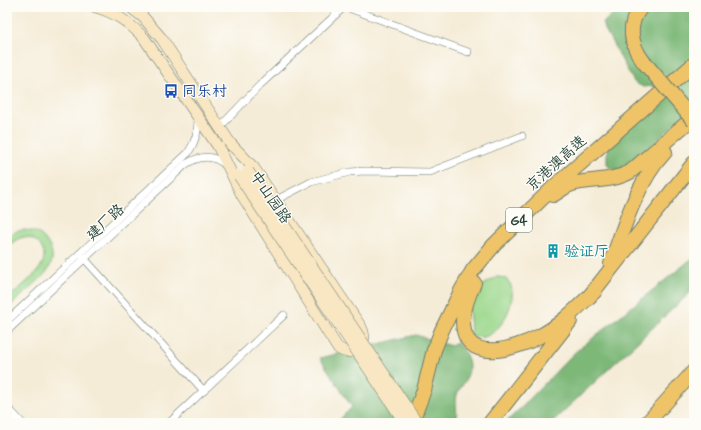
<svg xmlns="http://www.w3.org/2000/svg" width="701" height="430" font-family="Mynerve,'LXGW WenKai TC',sans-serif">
<rect width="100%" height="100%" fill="#fdfcf7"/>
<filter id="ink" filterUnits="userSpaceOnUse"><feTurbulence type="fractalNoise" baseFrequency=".025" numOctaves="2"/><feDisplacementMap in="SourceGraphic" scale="8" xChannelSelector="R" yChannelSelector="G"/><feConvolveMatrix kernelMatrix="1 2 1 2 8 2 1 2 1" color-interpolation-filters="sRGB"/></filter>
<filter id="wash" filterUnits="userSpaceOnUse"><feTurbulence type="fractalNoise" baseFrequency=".012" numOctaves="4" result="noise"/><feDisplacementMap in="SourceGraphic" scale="16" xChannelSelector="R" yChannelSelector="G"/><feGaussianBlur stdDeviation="0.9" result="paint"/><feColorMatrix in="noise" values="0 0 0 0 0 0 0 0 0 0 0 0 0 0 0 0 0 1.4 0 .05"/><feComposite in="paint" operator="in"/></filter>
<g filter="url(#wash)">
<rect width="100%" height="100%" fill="#f5ecd7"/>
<!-- green -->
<g fill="#9cd88d" stroke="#5e8a60">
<path d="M23 230C33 230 41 233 47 242 61 262 44 276 30 288 22 295 15 302 7 309V299C16 291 38 274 42 264 49 250 35 234 20 238 15 240 11 244 7 247V237L17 231Z"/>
<path d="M497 277C500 277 504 278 506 279 525 293 496 350 471 335L469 304 481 286Z"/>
</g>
<!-- forest -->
<g fill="#7db878" stroke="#4e7a56">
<polygon points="620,7 694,7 694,108 628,165 619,170 611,169 607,164 607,155 609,147 661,95 654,86 643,87 634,82 602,24"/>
<polygon points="694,257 694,289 551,423 505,423 523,406 574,353"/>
<path d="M416 335 451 346 457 343C467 352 473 366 466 379 464 384 458 390 457 395 455 402 457 415 458 423H336L352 407 320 358Z"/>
</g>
</g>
<g filter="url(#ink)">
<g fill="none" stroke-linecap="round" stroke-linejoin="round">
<defs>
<g id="minor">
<polyline points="346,7 468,52"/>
<polyline points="220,127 260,85 344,7"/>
<polyline points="276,200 311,182 350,172 365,171 430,172 522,136"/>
<polyline points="82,256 204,391"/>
<path d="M7 321 188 153C196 141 198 131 198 118"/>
<path d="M7 331 186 164C199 156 213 154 225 165"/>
<polyline points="7,407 22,423"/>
<polyline points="7,417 13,423"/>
<polyline points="169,423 284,315"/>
</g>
<g id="secondary">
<path d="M95 7C115 12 130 23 144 38L222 152"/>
<polyline points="130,7 143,17 162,39 232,146"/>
<path d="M218 146 242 195 337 347C352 360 371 344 361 327L254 168 228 141"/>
</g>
<g id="motorway">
<path d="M641 7C627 24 630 44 643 61"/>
<path d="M553 195C560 191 565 186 572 184 591 179 612 182 630 172L694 117"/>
<path d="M611 264C623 228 638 180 665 152"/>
<path d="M474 283C469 294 463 308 463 321 463 366 516 349 540 336 561 325 578 307 595 291"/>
<polyline points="589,297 694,163"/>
<polyline points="409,423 416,411 424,390 434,350 442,330 461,291 473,270 494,245 557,184 694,64"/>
<polyline points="490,423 570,321"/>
<polyline points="647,423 694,371"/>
</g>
</defs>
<!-- minor casing -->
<use href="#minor" stroke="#6a7a6d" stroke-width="8"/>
<!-- secondary casing -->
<use href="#secondary" stroke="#6a7a6d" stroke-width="12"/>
<!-- motorway casing -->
<use href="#motorway" stroke="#6a7a6d" stroke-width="16"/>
<!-- minor -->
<use href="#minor" stroke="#fff" stroke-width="7"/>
<!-- secondary -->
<use href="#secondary" stroke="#f9e7c3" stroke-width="11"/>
<!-- motorway -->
<use href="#motorway" stroke="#efc469" stroke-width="14"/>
<defs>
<g id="secondary-bridge">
<polyline points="248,171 417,423"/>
<polyline points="239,176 405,423"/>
</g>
<polyline id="motorway-bridge" points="643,61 694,121"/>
</defs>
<!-- secondary-bridge casing -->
<use href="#secondary-bridge" stroke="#6a7a6d" stroke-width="12" stroke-linecap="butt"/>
<!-- motorway-bridge casing -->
<use href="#motorway-bridge" stroke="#6a7a6d" stroke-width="16" stroke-linecap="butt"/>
<!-- secondary-bridge -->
<use href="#secondary-bridge" stroke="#f9e7c3" stroke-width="11"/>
<!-- motorway-bridge -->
<use href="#motorway-bridge" stroke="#efc469" stroke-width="14"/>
</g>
</g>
<!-- icons -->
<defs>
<symbol id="bus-bare" viewBox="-9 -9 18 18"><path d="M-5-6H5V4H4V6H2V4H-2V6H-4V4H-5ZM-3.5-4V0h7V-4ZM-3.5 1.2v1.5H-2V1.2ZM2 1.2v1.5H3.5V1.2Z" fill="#1a4fb4" stroke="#fdfcf7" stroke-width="2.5" paint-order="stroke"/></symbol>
<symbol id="building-bare" viewBox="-9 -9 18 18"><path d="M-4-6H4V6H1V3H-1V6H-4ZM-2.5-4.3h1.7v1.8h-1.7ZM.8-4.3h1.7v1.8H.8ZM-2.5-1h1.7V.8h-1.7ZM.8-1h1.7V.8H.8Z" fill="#0f9aa8" stroke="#fdfcf7" stroke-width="2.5" paint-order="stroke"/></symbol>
</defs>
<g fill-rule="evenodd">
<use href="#bus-bare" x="161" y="81" width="20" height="20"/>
<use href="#building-bare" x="543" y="241" width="20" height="20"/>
</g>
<g text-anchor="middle" stroke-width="3" stroke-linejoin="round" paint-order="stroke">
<!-- shield labels -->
<rect fill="#fdfcf7" stroke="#62766e" stroke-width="1" x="506" y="208" width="26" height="24" rx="3"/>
<g font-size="14" font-weight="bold" fill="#1f3d34">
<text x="519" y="225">G4</text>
</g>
<!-- transit labels -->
<g font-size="15" fill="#164399" stroke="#fdfcf7" text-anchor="start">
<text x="182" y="96">同乐村</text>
</g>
<!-- street labels -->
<g font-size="15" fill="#1f3d34" stroke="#fdfcf7">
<text transform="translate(556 163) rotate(-42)" y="5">京港澳高速</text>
<text transform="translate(271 197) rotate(56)" y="5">中山园路</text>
<text transform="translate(105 222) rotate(-43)" y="5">建厂路</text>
</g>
<!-- culture labels -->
<g font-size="15" fill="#0d838f" stroke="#fdfcf7" text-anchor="start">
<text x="564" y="256">验证厅</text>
</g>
</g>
<!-- margin -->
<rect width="701" height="430" fill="none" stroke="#fdfcf7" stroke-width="24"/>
</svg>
